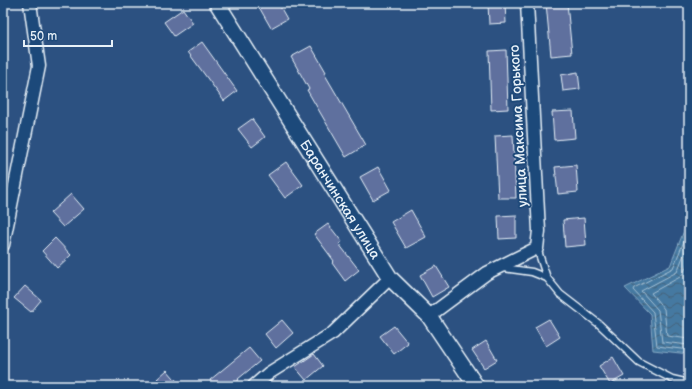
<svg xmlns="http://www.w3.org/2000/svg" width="692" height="389" font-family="'Balsamiq Sans',sans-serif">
<defs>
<pattern id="water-waves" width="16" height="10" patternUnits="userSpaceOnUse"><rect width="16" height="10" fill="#4479a1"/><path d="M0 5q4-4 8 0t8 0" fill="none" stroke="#45637a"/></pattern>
</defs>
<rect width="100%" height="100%" fill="#2c5181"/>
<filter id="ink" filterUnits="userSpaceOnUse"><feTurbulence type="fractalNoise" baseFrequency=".025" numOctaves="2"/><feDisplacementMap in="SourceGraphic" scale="8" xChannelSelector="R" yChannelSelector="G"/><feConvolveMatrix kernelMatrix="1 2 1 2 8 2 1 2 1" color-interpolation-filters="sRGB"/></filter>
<g filter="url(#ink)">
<!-- water -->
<polygon fill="url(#water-waves)" stroke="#86a9c4" points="689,218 689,354 653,350 650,314 625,288 670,266"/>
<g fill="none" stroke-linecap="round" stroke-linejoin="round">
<!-- shore -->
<g stroke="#a6c1d5" stroke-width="1">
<polyline points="689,229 673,268 634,288 633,290 653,312 657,346 689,350"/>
<polyline points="689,242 677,272 641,291 658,310 662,342 689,345"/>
<polyline points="689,259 684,272 680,277 651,293 664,309 667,336 689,339"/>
</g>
</g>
<!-- building -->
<g fill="#5f6f9e" stroke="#e8f1f8">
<polygon points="267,3 278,3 287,19 271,28 259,7"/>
<polygon points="488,3 505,3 506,23 489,24"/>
<polygon points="546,3 567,3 572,54 551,56"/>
<polygon points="183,9 193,23 174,36 164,22"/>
<polygon points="202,42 237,91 224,101 188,52"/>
<polygon points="311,46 326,72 324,73 366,145 346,157 307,90 309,89 291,57"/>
<polygon points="506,50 508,109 491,110 489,51"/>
<polygon points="578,72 580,89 563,91 561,75"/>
<polygon points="573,111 575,138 554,140 552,112"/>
<polygon points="252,119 265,137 252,147 238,129"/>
<polygon points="513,135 516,198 498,198 495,136"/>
<polygon points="286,162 303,185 285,198 268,175"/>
<polygon points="576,165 578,192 558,194 555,167"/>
<polygon points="378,167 391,190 373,200 360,177"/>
<polygon points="71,194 84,209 63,227 50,213"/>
<polygon points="411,210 426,237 406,248 391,222"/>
<polygon points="516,215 516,238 499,239 498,216"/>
<polygon points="584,218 586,245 565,247 563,220"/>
<polygon points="328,224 342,242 339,244 359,270 345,281 332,263 334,261 314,234"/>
<polygon points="55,238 71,255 57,268 42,251"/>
<polygon points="436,266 449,287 432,297 420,275"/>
<polygon points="25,286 41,300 31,312 14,298"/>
<polygon points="549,319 560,337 546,346 535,327"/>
<polygon points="282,320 293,333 276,348 265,334"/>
<polygon points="394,326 408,343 394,354 380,336"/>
<polygon points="486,341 497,360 484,368 472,350"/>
<polygon points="249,348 260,361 238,379 239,380 231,386 215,386 210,380"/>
<polygon points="314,354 323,366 306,380 295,367"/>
<polygon points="613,357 624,376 610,384 599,366"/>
<polygon points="167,370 181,386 164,386 157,379"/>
</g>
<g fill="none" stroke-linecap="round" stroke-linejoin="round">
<defs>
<g id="service">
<polyline points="537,248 547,278 560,294 599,324 639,362 672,379 689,383"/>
<polyline points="503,268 532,272 547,278"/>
</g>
<g id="minor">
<polyline points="3,245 39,66 30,3"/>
<polyline points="429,316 487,273 537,248 539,231 527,3"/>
<polyline points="254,386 269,373 333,333 390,278"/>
</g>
<g id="tertiary">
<path id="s1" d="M217 3 390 278 429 316 476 386"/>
</g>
</defs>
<!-- service casing -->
<use href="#service" stroke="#e8f1f8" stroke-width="9"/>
<!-- minor casing -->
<use href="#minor" stroke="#e8f1f8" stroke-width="15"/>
<!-- tertiary casing -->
<use href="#tertiary" stroke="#e8f1f8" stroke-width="18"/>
<!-- service -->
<use href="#service" stroke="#1f4a7a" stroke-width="6"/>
<!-- minor -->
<use href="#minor" stroke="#1f4a7a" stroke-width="12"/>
<!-- tertiary -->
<use href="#tertiary" stroke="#1f4a7a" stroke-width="15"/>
</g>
</g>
<g text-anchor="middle" stroke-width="4" stroke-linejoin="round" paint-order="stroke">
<!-- street labels -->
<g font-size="14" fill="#e8f1f8" stroke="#1f4a7a">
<text transform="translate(518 126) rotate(-93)" y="5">улица Максима Горького</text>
<text dy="5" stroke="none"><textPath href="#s1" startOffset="232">Баранчинская улица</textPath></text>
</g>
</g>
<!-- margin -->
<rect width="692" height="389" fill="none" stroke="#1f4a7a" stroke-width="16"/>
<rect x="8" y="8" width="676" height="373" fill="none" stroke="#e8f1f8" stroke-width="1.5" filter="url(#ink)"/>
<!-- scale -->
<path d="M24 40v6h88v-6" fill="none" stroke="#e8f1f8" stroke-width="2"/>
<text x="30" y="40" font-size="12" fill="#e8f1f8" stroke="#1f4a7a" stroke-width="3" paint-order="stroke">50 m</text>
</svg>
